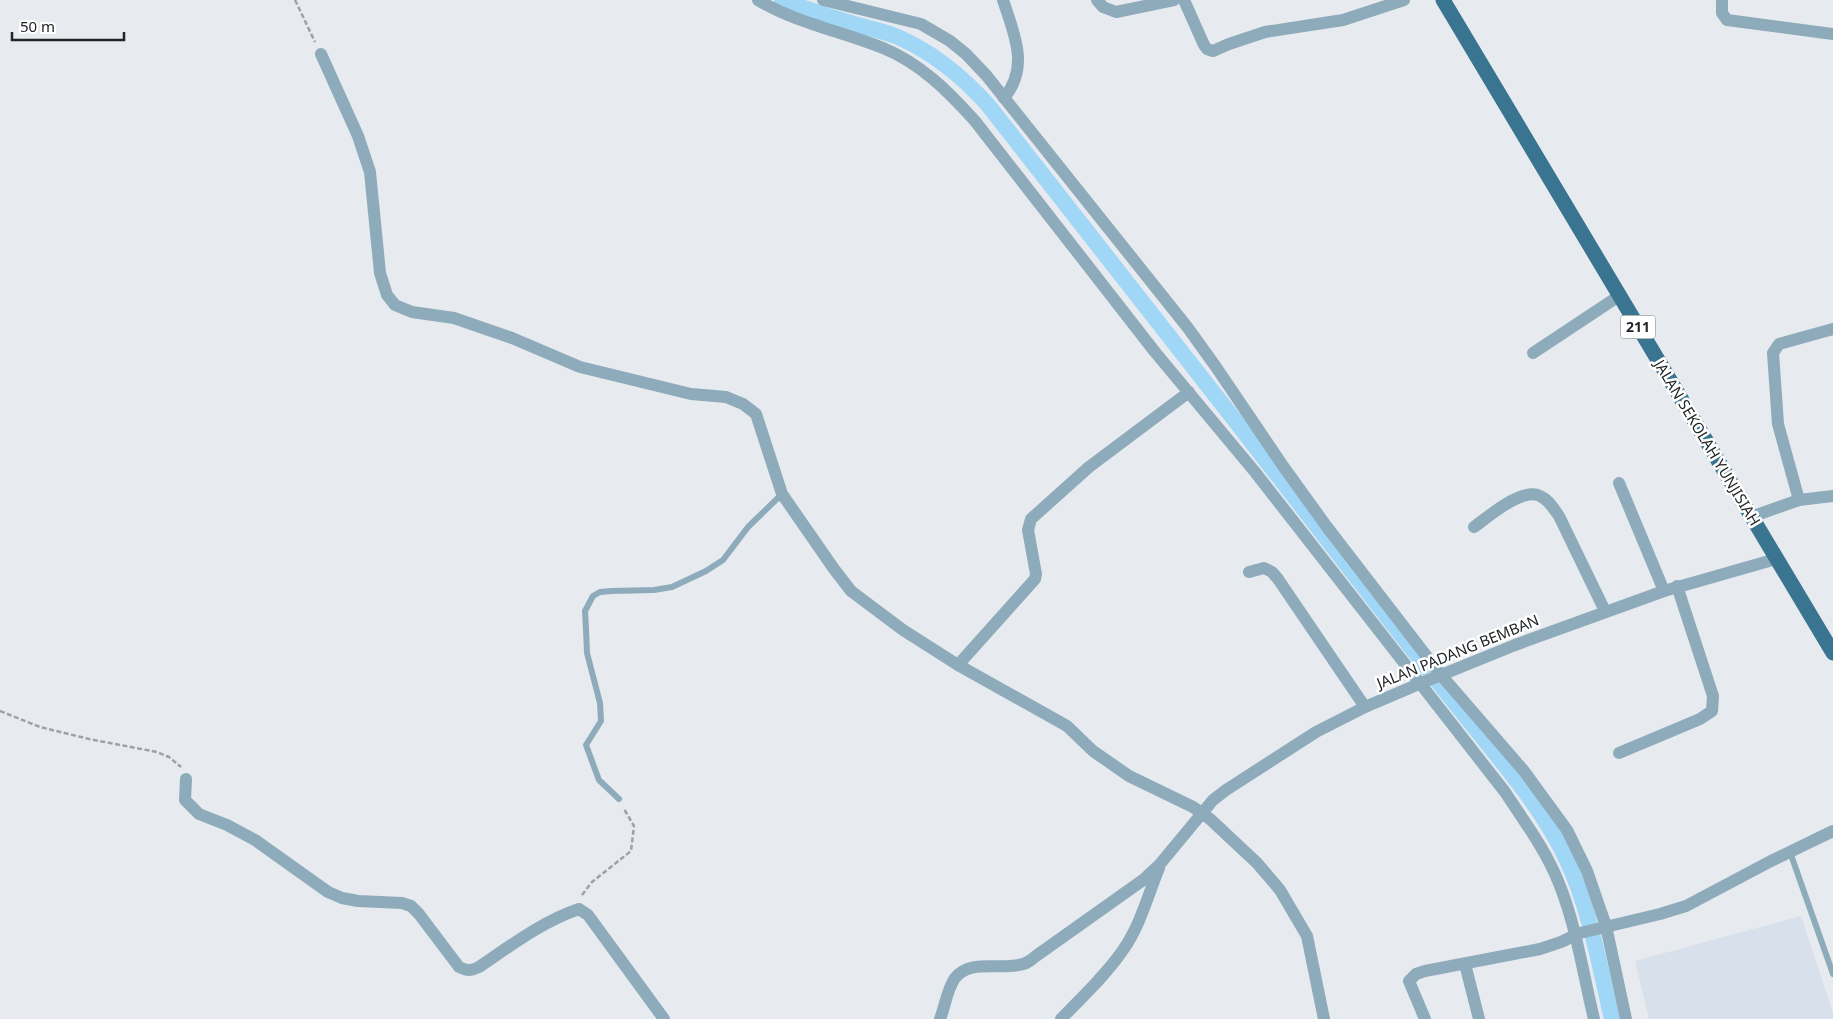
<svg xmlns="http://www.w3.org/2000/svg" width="1833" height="1019" font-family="'Noto Sans',sans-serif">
<rect width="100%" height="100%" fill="#e7eaef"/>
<!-- built -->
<polygon fill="#d8e0eb" points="1801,916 1833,1013 1833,1019 1649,1019 1635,961"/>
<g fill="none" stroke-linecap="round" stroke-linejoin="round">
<!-- canal -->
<path stroke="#a0d6f6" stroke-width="16" d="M782 0C806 9 830 17 854 24 868 28 884 31 898 37 934 53 962 76 988 105 1123 276 1256 447 1389 619 1419 658 1449 696 1479 733 1511 773 1544 812 1566 858 1590 909 1599 964 1612 1019"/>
<!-- path -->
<g stroke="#9ea1a5" stroke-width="2.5" stroke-dasharray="5 2.5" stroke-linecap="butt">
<polyline points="295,0 315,42"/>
<polyline points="0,711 40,727 89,739 157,752 169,757 181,767"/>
<polyline points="582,895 592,882 631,851 634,826 624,809"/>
</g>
<!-- service -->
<g stroke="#8dabba" stroke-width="6">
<polyline points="619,799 599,780 586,745 601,721 600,703 587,653 586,629 585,611 593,596 600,592 612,591 654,590 672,587 706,571 723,560 748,527 782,494"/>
<polyline points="1790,852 1833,974"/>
</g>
<!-- minor -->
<g stroke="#8dabba" stroke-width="12">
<path d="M758 0C796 23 841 31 883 48 920 63 948 91 975 121L1155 352 1255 472 1505 792C1524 821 1545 849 1558 881 1576 924 1583 974 1594 1019"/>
<polyline points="823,0 921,24 950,41 966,54 986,75 1188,328 1216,367 1283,466 1327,527 1441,675 1524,771 1567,830 1587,871 1606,926 1626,1019"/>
<path d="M1003 0C1014 34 1030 67 1004 98"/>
<polyline points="1097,0 1103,7 1116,12 1174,0"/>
<polyline points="1184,0 1204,45 1207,49 1213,51 1229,44 1265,32 1343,20 1404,0"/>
<polyline points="1722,0 1722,13 1727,20 1833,34"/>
<polyline points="321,54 358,136 370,172 380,273 387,295 395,305 412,312 454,318 512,338 580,367 691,394 726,397 743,404 756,414 782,494 834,569 851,591 903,630 958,665 1067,726 1093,751 1129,776 1193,807 1210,819 1257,863 1280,890 1307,936 1324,1019"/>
<polyline points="1533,353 1619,296"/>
<polyline points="1619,483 1664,591"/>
<polyline points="1799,500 1778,424 1773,353 1779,344 1833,329"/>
<polyline points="1751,517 1799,500 1833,496"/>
<path d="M1474 527C1488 517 1522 487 1540 496 1549 500 1553 508 1559 516L1605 611"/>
<polyline points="1249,572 1264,568 1272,572 1278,579 1365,707"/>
<polyline points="958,665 1035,579 1036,574 1028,530 1031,519 1089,467 1189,392"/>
<polyline points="1619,753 1700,719 1712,711 1713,696 1677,586"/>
<path d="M186 779 185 800 199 814 227 825 255 840 328 892 342 898 358 901 402 903 411 906 419 914 459 967C467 971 471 971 479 967 510 946 543 921 579 909L588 915 664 1019"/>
<polyline points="1465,964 1479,1019"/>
<path d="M940 1019C945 1007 947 989 955 978 971 958 1001 971 1023 964 1028 963 1032 959 1036 956L1143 880 1160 864 1213 800 1226 790 1316 732 1365 707 1419 684 1515 645 1664 591 1776 559"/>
<path d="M1061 1019C1082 997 1106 975 1123 950 1140 926 1148 895 1159 868"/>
<polyline points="1425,1019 1409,981 1416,974 1425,971 1540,949 1561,942 1580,933 1660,914 1686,906 1771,861 1833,831"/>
</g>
<!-- primary -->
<polyline stroke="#397590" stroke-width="15" points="1443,0 1833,653"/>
</g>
<g text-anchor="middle" stroke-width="5" stroke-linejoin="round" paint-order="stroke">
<!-- shield labels -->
<rect fill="#fff" stroke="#646666" stroke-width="1" x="1620.5" y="315.5" width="35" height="23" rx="4"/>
<g font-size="14" font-weight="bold" fill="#222425">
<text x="1638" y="332">211</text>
</g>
<!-- street labels -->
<g font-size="15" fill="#222425" stroke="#fff">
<text transform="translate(1707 443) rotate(59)" y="5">JALAN SEKOLAH YUNJISIAH</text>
<text transform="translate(1458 652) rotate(-22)" y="5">JALAN PADANG BEMBAN</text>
</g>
</g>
<!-- scale -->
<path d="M12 32v8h112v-8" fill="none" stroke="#222425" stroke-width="2.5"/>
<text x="20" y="32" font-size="15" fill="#222425" stroke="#ffffff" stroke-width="4" paint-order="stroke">50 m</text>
</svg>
